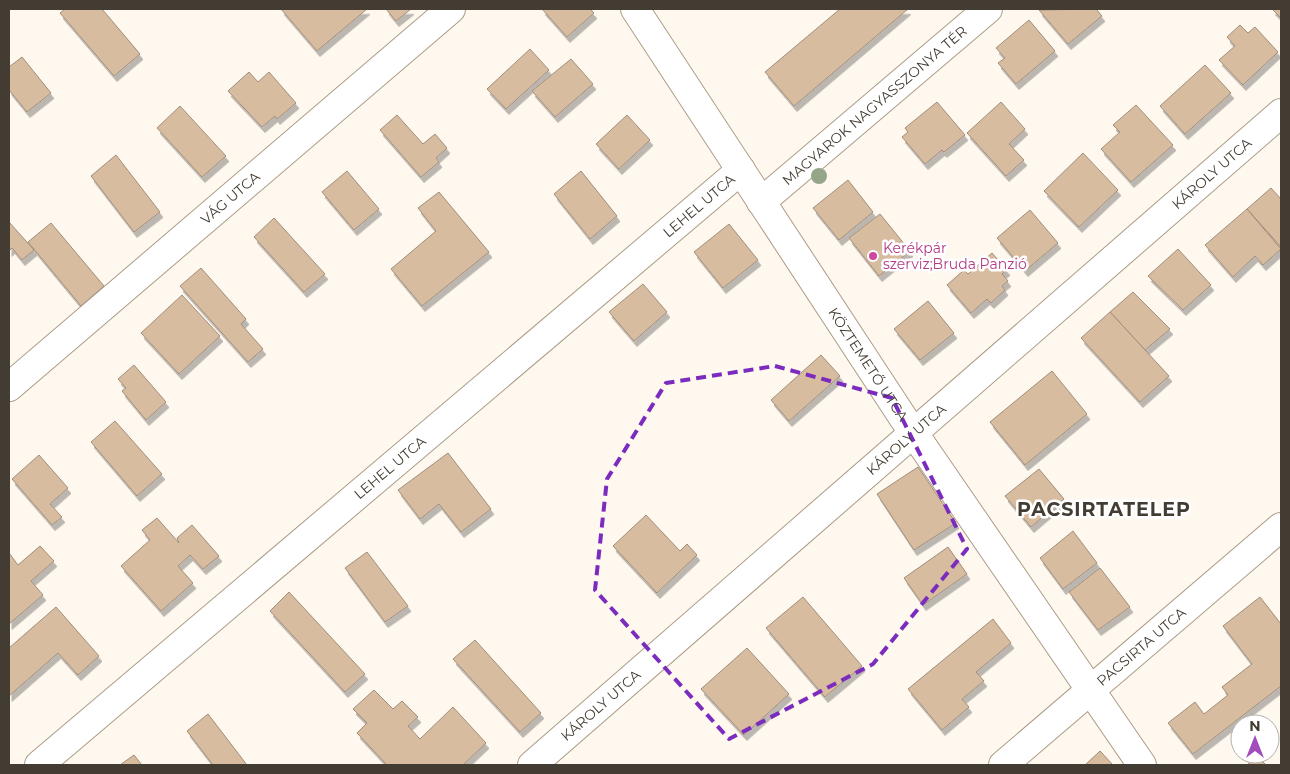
<svg xmlns="http://www.w3.org/2000/svg" width="1290" height="774" font-family="Montserrat,sans-serif">
<defs>
<filter id="shadow"><feDropShadow dx="3" dy="5.5" stdDeviation="0" flood-color="#0004"/></filter>
</defs>
<rect width="100%" height="100%" fill="#fff8ef"/>
<!-- building -->
<g fill="#d8bca0" stroke="#a08d7b" filter="url(#shadow)">
<polygon points="65,9 102,9 140,54 114,76 60,13"/>
<polygon points="281,9 367,9 317,51"/>
<polygon points="386,9 411,9 396,21"/>
<polygon points="542,9 590,9 594,13 567,37"/>
<polygon points="840,9 908,9 794,106 765,72"/>
<polygon points="1096,9 1102,16 1068,44 1039,10"/>
<polygon points="1272,9 1281,9 1281,18"/>
<polygon points="1029,20 1055,51 1016,84 998,63 1005,58 996,48"/>
<polygon points="1240,25 1248,33 1255,27 1278,52 1243,85 1219,60 1235,46 1227,37"/>
<polygon points="530,49 549,70 506,109 487,89"/>
<polygon points="22,57 51,93 27,112 9,90 9,67"/>
<polygon points="571,59 593,84 555,117 532,91"/>
<polygon points="1205,65 1231,93 1185,134 1160,106"/>
<polygon points="249,72 258,82 269,72 296,103 277,119 275,116 262,127 228,91"/>
<polygon points="937,102 965,135 944,152 942,150 925,164 902,137 908,132 905,128"/>
<polygon points="1001,102 1025,129 1009,144 1024,160 1006,176 967,133"/>
<polygon points="1136,105 1173,145 1131,182 1101,149 1120,132 1113,125"/>
<polygon points="180,106 226,156 202,177 157,128"/>
<polygon points="397,115 423,144 435,134 447,148 436,158 439,162 421,177 380,130"/>
<polygon points="627,115 650,140 619,169 596,144"/>
<polygon points="1083,153 1118,190 1079,227 1044,191"/>
<polygon points="116,155 160,212 134,232 91,176"/>
<polygon points="347,171 379,209 354,230 322,192"/>
<polygon points="581,171 617,216 590,239 554,194"/>
<polygon points="848,180 873,212 839,240 813,208"/>
<polygon points="1271,188 1281,199 1281,247 1247,209"/>
<polygon points="439,192 489,252 422,306 391,269 436,231 418,208"/>
<polygon points="1247,209 1281,249 1263,265 1255,256 1233,277 1205,245"/>
<polygon points="1030,210 1058,243 1025,271 997,238"/>
<polygon points="880,214 910,251 879,276 849,238"/>
<polygon points="274,218 325,274 304,292 254,237"/>
<polygon points="9,222 34,250 22,260 12,248 9,251"/>
<polygon points="51,223 104,286 81,306 28,242"/>
<polygon points="729,224 758,260 723,288 694,252"/>
<polygon points="1178,249 1211,285 1183,310 1148,276"/>
<polygon points="992,253 1007,270 1002,274 1008,281 1002,286 1005,290 991,303 987,299 971,313 947,285 964,270 968,274"/>
<polygon points="201,268 246,319 241,324 263,349 248,362 180,286"/>
<polygon points="643,284 667,312 634,341 609,312"/>
<polygon points="1133,292 1170,329 1145,350 1110,312"/>
<polygon points="182,295 220,336 179,374 141,333"/>
<polygon points="928,301 954,333 920,360 894,329"/>
<polygon points="1110,312 1169,376 1140,402 1081,338"/>
<polygon points="821,355 840,376 789,421 771,400"/>
<polygon points="134,365 166,402 146,420 122,391 126,388 118,379"/>
<polygon points="1052,371 1087,414 1025,465 990,422"/>
<polygon points="115,421 162,474 137,496 91,442"/>
<polygon points="448,453 491,509 461,532 439,504 420,519 398,490"/>
<polygon points="39,455 68,488 50,504 62,517 52,525 12,479"/>
<polygon points="918,467 956,523 914,550 877,494"/>
<polygon points="1039,469 1064,499 1031,527 1005,496"/>
<polygon points="646,515 680,551 687,544 697,555 657,593 613,546"/>
<polygon points="157,518 179,543 177,538 192,525 219,556 203,569 190,555 178,566 193,583 161,611 121,566 150,540 142,530"/>
<polygon points="1073,531 1097,563 1063,589 1040,558"/>
<polygon points="40,546 54,561 31,581 43,595 9,624 9,553 18,565"/>
<polygon points="948,547 967,574 923,605 904,578"/>
<polygon points="367,552 408,606 385,622 345,568"/>
<polygon points="1100,568 1130,607 1098,630 1069,592"/>
<polygon points="289,592 365,674 345,692 270,611"/>
<polygon points="803,597 862,666 825,697 766,628"/>
<polygon points="1260,597 1281,624 1281,686 1193,754 1168,723 1195,702 1204,714 1228,695 1222,687 1252,664 1223,626"/>
<polygon points="56,607 99,656 78,675 58,653 9,696 9,648"/>
<polygon points="993,619 1011,643 976,672 984,681 962,699 969,707 942,730 908,689"/>
<polygon points="475,640 541,713 520,732 453,659"/>
<polygon points="747,648 789,694 744,735 701,689"/>
<polygon points="374,690 393,709 402,701 418,717 408,726 420,739 453,707 486,743 463,765 387,765 357,733 367,723 353,709"/>
<polygon points="208,714 247,765 213,765 187,731"/>
<polygon points="1100,751 1113,765 1085,765"/>
<polygon points="134,755 142,765 120,765"/>
<polygon points="1257,756 1266,765 1247,765"/>
</g>
<g fill="none" stroke-linecap="round" stroke-linejoin="round">
<defs>
<g id="minor">
<path id="s1" d="M635 9 902 416 1142 765"/>
<path id="s2" d="M761 202 988 9"/>
<path id="s3" d="M9 387 451 9"/>
<path id="s4" d="M39 765 741 170"/>
<path id="s5" d="M532 765 1281 113"/>
<path id="s6" d="M1003 765 1281 527"/>
</g>
</defs>
<!-- minor casing -->
<use href="#minor" stroke="#ac9c87" stroke-width="30"/>
<!-- minor -->
<use href="#minor" stroke="#fff" stroke-width="28"/>
</g>
<!-- trees -->
<circle fill="#95a588" cx="819" cy="176" r="8"/>
<!-- marked area -->
<path fill="none" stroke="#7b2cbf" stroke-width="4" stroke-dasharray="10 6" stroke-linejoin="round" d="M775 366 892 398 967 549 873 664 729 739 595 590 607 479 666 383Z"/>
<!-- markers -->
<circle fill="#d1479c" stroke="#fff" stroke-width="2" cx="873" cy="256" r="5"/>
<g text-anchor="middle" stroke-width="5" stroke-linejoin="round" paint-order="stroke">
<!-- street labels -->
<g font-size="14" fill="#433c33" stroke="#fff">
<text dy="5" stroke="none"><textPath href="#s2" startOffset="149">MAGYAROK NAGYASSZONYA TÉR</textPath></text>
<text dy="5" stroke="none"><textPath href="#s5" startOffset="901">KÁROLY UTCA</textPath></text>
<text dy="5" stroke="none"><textPath href="#s3" startOffset="291">VÁG UTCA</textPath></text>
<text dy="5" stroke="none"><textPath href="#s4" startOffset="865">LEHEL UTCA</textPath></text>
<text dy="5" stroke="none"><textPath href="#s1" startOffset="425">KÖZTEMETŐ UTCA</textPath></text>
<text dy="5" stroke="none"><textPath href="#s5" startOffset="496">KÁROLY UTCA</textPath></text>
<text dy="5" stroke="none"><textPath href="#s4" startOffset="460">LEHEL UTCA</textPath></text>
<text dy="5" stroke="none"><textPath href="#s6" startOffset="182">PACSIRTA UTCA</textPath></text>
<text dy="5" stroke="none"><textPath href="#s5" startOffset="91">KÁROLY UTCA</textPath></text>
</g>
<!-- hotel labels -->
<g font-size="14" fill="#b23c85" stroke="#fff" text-anchor="start">
<text x="883" y="253">Kerékpár<tspan x="883" dy="16">szerviz;Bruda Panzió</tspan></text>
</g>
<!-- district labels -->
<g font-size="19" font-weight="bold" letter-spacing="1" fill="#433c33" stroke="#fff">
<text x="1104" y="516">PACSIRTATELEP</text>
</g>
</g>
<!-- border -->
<rect width="1290" height="774" fill="none" stroke="#433c33" stroke-width="20"/>
<!-- north arrow -->
<g transform="translate(1255 739)"><circle r="24" fill="#ffffff" stroke="#b4b1ad"/>
<path d="M0-4L9 19L0 12L-9 19Z" fill="#a24dbb"/>
<text y="-8" font-size="14" font-weight="bold" text-anchor="middle" fill="#433c33">N</text>
</g>
</svg>
